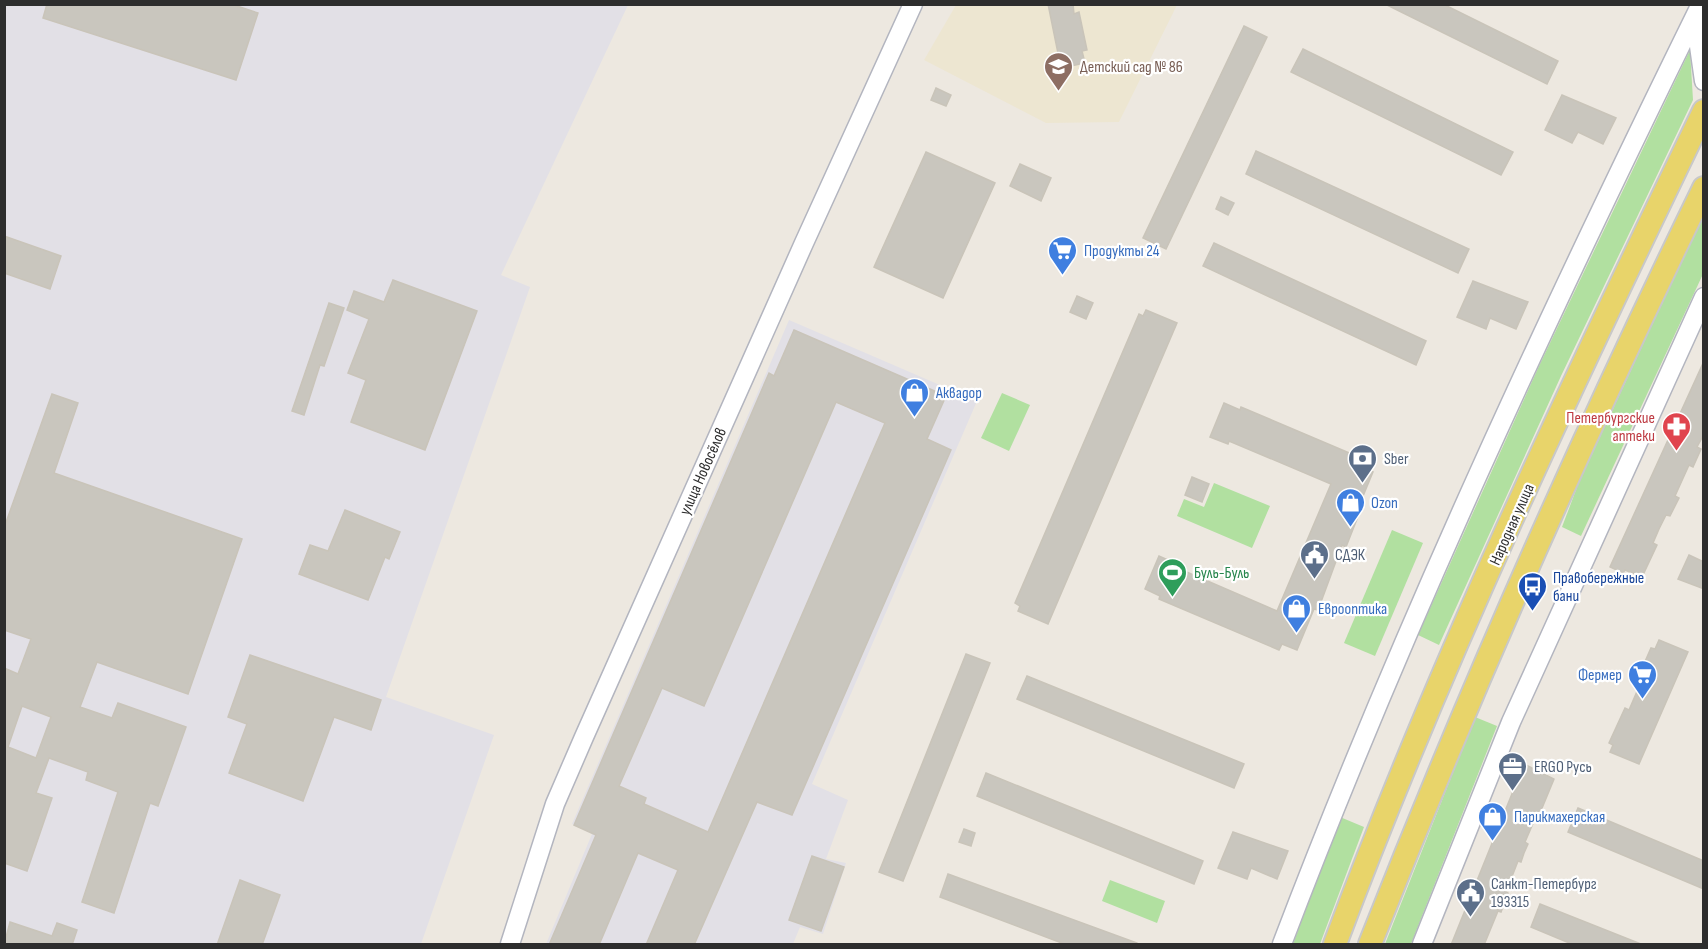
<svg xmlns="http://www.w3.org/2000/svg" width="1708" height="949" font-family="'Sofia Sans Condensed',sans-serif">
<rect width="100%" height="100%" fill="#ede8e0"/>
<!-- industrial -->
<g fill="#e2e0e6">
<polygon points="5,5 628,5 501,275 530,287 386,697 494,735 421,944 5,944"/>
<polygon points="789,320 977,401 812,784 848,800 826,859 846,863 823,934 800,927 793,944 546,944 592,834 572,824"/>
</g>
<!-- education -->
<polygon fill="#ede6d1" points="956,5 1177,5 1119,122 1046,123 924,60"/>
<!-- green -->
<g fill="#b1e0a0">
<polygon points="1690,50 1693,100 1561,376 1439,645 1418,635 1539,366"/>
<polygon points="1703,215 1703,274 1581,536 1562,527 1579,482"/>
<polygon points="1002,393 1030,405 1009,451 981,438"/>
<polygon points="1214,483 1270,506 1252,548 1177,516 1184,499 1204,507"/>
<polygon points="1392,530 1423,543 1375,656 1344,643"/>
<polygon points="1475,717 1497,726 1411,944 1385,944"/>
<polygon points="1340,817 1364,827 1320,944 1293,944"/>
<polygon points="1110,880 1165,901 1157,923 1102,901"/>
</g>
<!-- building -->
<g fill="#c9c6be" stroke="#c9c4b9" stroke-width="1.5" fill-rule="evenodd">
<polygon points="47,4 231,4 258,13 236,80 43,18"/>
<polygon points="1048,4 1073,4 1074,14 1079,12 1087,50 1082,51 1085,63 1061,68"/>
<polygon points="1385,4 1443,4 1558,61 1547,84"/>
<polygon points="1244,26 1267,37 1166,249 1143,238"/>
<polygon points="1303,49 1513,152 1501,175 1291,72"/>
<polygon points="936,88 951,95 946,106 931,100"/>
<polygon points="1562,95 1616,118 1603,144 1578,132 1572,143 1545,130"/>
<polygon points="1256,151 1469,249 1458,273 1246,174"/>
<polygon points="926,152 995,183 943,298 874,267"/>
<polygon points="1020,164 1051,178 1041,201 1010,186"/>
<polygon points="1221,197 1234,203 1228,215 1216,209"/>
<polygon points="4,236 61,256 50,289 4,273"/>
<polygon points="1214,243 1426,341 1416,365 1203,266"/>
<polygon points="393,280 477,311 425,450 351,422 366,380 348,373 369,319 347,310 354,291 384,302"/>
<polygon points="1473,281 1528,302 1516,329 1490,318 1486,329 1457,317"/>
<polygon points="1077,296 1093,303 1086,319 1070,312"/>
<polygon points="329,303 344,308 324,366 320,365 304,415 292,411"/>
<polygon points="1146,310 1177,323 1048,624 1018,611 1020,606 1015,603 1139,314 1143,316"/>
<path d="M794 330 946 396 927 439 951 450 792 815 757 802 694 945H646L678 870 638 853 599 945H549L596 835 574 825 769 373 774 376ZM836 402 885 423 708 832 644 804 646 798 619 786 662 688 704 706Z"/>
<polygon points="1704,361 1704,434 1697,447 1701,449 1693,467 1689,465 1675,496 1679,498 1670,516 1666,515 1659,529 1653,543 1657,545 1642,577 1625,570 1623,573 1610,567"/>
<path d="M52 394 78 403 54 473 242 539 188 694 97 662 80 707 112 718 118 703 186 727 158 806 150 803 114 913 82 902 118 792 86 780 88 772 49 758 36 793 52 798 27 871 4 863V668L18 674 31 639 4 630V528ZM22 706 51 717 36 758 8 747Z"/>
<polygon points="1224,403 1240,410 1241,407 1361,458 1358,465 1373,472 1356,513 1359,514 1346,547 1342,545 1318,610 1314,609 1297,650 1282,644 1279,650 1159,599 1160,596 1145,589 1159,556 1177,564 1175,567 1277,611 1331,484 1229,441 1228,444 1210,437"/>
<polygon points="1192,477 1209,484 1202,502 1185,495"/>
<polygon points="345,510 400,532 389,559 385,557 368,600 299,574 310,545 328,551"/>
<polygon points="1689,555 1704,562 1704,589 1678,579"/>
<polygon points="1659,640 1688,652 1639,764 1610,752 1613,745 1609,743 1625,708 1629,710 1641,682 1637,680 1651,648 1655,649"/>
<polygon points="966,654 990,663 903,881 879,872"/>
<polygon points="250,655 381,700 371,730 334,717 303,801 229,773 247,724 228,717"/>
<polygon points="1027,676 1244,764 1234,788 1017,699"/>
<polygon points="1524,764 1554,779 1540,813 1538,812 1525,842 1528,844 1524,853 1521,862 1518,861 1506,892 1508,893 1501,912 1498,911 1484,945 1451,945"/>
<polygon points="986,773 1203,861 1194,884 977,796"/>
<polygon points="1578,808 1704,861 1704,889 1568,832"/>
<polygon points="964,829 975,833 971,846 959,842"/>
<polygon points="1233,832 1288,851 1277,879 1251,868 1247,879 1218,868"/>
<polygon points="812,856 844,867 821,931 789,920"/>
<polygon points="948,874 1137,943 1137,945 1067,945 940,897"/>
<polygon points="240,880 280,895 262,945 217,945"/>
<polygon points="1540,904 1641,944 1641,945 1574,945 1531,927"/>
<polygon points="10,922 52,936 57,923 77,930 72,945 4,945"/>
</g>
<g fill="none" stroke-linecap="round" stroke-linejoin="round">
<defs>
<g id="minor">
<polyline points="1695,18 1704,81"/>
<polyline points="510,944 555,804 584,737 804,243 913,4"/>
<path d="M1282 944C1404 623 1549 313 1701 4"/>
<polyline points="1422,944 1511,722 1704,297"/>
</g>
<g id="major">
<path d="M1335 944C1441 660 1572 384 1704 111"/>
<path d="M1370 944C1471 688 1583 436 1704 188"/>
</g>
</defs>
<!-- minor casing -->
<use href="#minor" stroke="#b3b5bf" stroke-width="21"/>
<!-- major casing -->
<use href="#major" stroke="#c8c8c8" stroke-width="26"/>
<!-- minor -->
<use href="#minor" stroke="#fff" stroke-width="18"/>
<!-- major -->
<use href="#major" stroke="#e8d46a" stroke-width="22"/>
</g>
<!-- icons -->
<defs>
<symbol id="school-pin" viewBox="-11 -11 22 30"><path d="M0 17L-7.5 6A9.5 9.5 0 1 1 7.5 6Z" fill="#8d6e63" stroke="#fff"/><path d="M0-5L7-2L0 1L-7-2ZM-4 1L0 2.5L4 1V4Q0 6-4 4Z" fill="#fff"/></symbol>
<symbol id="supermarket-pin" viewBox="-11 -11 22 30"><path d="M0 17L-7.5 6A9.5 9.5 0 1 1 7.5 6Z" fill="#3f7fe0" stroke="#fff"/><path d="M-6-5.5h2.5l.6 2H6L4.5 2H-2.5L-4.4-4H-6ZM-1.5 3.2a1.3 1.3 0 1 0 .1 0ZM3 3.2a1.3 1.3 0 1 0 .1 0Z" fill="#fff"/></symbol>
<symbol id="shop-pin" viewBox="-11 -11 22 30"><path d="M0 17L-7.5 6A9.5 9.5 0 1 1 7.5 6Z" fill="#3f7fe0" stroke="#fff"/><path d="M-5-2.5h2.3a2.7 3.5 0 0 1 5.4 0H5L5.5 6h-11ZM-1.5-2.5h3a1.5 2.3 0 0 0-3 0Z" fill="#fff"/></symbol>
<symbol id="pharmacy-pin" viewBox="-11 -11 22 30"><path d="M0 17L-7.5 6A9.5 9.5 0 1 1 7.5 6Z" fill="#e0444e" stroke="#fff"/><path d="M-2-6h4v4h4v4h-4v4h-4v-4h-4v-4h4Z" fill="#fff"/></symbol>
<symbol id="bank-pin" viewBox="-11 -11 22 30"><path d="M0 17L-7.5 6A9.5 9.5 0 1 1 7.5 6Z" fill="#5c6f8a" stroke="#fff"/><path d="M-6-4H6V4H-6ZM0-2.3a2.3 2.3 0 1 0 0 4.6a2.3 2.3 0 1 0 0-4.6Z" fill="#fff"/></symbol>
<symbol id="civic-pin" viewBox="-11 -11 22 30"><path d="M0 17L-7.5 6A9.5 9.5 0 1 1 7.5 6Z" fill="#5c6f8a" stroke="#fff"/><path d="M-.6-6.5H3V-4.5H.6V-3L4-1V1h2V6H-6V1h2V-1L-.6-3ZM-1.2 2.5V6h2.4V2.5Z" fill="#fff"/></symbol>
<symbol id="stadium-pin" viewBox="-11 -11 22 30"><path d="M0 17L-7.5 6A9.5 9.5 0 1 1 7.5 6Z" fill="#2e9e5b" stroke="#fff"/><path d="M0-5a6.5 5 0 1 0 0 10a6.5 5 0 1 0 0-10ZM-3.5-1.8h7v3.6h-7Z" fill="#fff"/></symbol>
<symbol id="bus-pin" viewBox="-11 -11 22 30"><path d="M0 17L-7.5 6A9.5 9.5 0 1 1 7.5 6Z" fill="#1a4fb4" stroke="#fff"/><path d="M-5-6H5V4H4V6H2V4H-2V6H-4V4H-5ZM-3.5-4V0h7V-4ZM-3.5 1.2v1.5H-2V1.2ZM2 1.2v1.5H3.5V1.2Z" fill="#fff"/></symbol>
<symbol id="office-pin" viewBox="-11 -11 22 30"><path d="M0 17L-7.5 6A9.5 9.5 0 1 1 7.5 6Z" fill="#5c6f8a" stroke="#fff"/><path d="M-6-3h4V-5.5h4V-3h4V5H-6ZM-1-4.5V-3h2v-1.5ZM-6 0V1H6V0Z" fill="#fff"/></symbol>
</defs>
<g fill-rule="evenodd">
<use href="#school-pin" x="1042" y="50" width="33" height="45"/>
<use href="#supermarket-pin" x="1046" y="234" width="33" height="45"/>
<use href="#shop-pin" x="898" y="376" width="33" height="45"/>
<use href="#pharmacy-pin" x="1660" y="410" width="33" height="45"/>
<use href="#bank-pin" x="1346" y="442" width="33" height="45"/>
<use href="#shop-pin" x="1334" y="486" width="33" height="45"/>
<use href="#civic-pin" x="1298" y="538" width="33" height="45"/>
<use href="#stadium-pin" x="1156" y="556" width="33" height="45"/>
<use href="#bus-pin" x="1516" y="570" width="33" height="45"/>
<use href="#shop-pin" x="1280" y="592" width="33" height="45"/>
<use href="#supermarket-pin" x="1626" y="658" width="33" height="45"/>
<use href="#office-pin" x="1496" y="750" width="33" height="45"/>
<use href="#shop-pin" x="1476" y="800" width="33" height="45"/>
<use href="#civic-pin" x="1454" y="876" width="33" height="45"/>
</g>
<g text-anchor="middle" stroke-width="4.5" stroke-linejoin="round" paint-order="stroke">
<!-- education labels -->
<g font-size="16" fill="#785e54" stroke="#fff" text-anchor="start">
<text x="1080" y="72">Детский сад № 86</text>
</g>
<!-- shop labels -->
<g font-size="16" fill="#366cbe" stroke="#fff" text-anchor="start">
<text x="1084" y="256">Продукты 24</text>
<text x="936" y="398">Аквадор</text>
<text x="1371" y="508">Ozon</text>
<text x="1318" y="614">Еврооптика</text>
<text x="1622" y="680" text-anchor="end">Фермер</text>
<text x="1514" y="822">Парикмахерская</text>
</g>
<!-- health labels -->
<g font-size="16" fill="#be3a42" stroke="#fff" text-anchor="end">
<text x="1655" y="423">Петербургские<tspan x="1655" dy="18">аптеки</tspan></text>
</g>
<!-- service labels -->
<g font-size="16" fill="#4e5e75" stroke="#fff" text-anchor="start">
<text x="1384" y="464">Sber</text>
<text x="1335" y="560">СДЭК</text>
<text x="1534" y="772">ERGO Русь</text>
<text x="1491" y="889">Санкт-Петербург<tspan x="1491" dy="18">193315</tspan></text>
</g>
<!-- street labels -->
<g font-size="16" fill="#2d2d2d" stroke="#fff">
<text transform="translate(702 471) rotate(-66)" y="6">улица Новосёлов</text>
<text transform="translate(1511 524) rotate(-66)" y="6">Народная улица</text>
</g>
<!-- leisure labels -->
<g font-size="16" fill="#27864d" stroke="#fff" text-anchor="start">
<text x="1194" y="578">Буль-Буль</text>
</g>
<!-- transit labels -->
<g font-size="16" fill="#164399" stroke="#fff" text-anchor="start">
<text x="1553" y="583">Правобережные<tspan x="1553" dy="18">бани</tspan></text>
</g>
</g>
<!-- border -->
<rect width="1708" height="949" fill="none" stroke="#2d2d2d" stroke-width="12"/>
</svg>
